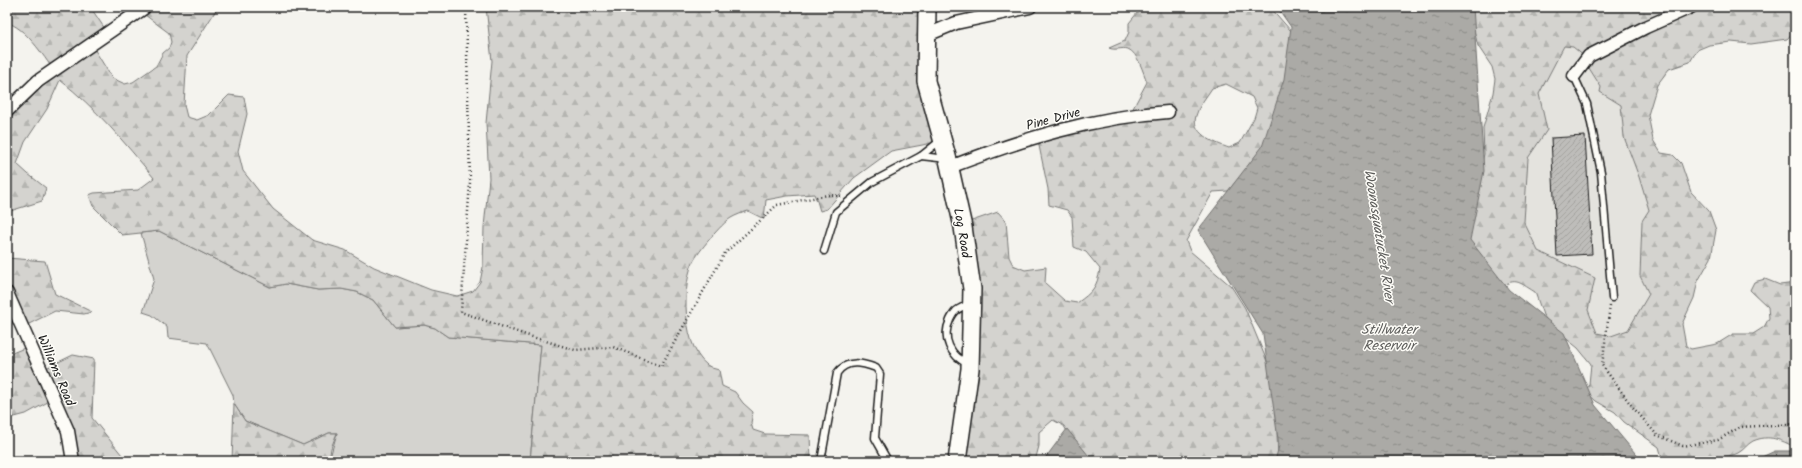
<svg xmlns="http://www.w3.org/2000/svg" width="1802" height="468" font-family="Kalam,sans-serif">
<defs>
<pattern id="forest-firs" width="22" height="20" patternUnits="userSpaceOnUse"><rect width="22" height="20" fill="#d4d3cf"/><path d="M5 1l3.5 6h-7zM16 11l3.5 6h-7z" fill="#b5b5b1"/></pattern>
<pattern id="water-ripples" width="26" height="14" patternUnits="userSpaceOnUse"><rect width="26" height="14" fill="#abaaa6"/><path d="M2 4q2-2 4 0t4 0M15 11q2-2 4 0t4 0" fill="none" stroke="#8a8a86"/></pattern>
<pattern id="building-hatch" width="6" height="6" patternUnits="userSpaceOnUse"><rect width="6" height="6" fill="#bebdba"/><path d="M-1 1l2-2M0 6l6-6M5 7l2-2" fill="none" stroke="#a3a29f"/></pattern>
</defs>
<rect width="100%" height="100%" fill="#f4f3ee"/>
<filter id="ink" filterUnits="userSpaceOnUse"><feTurbulence type="fractalNoise" baseFrequency=".025" numOctaves="2"/><feDisplacementMap in="SourceGraphic" scale="8" xChannelSelector="R" yChannelSelector="G"/><feConvolveMatrix kernelMatrix="1 2 1 2 8 2 1 2 1" color-interpolation-filters="sRGB"/></filter>
<g filter="url(#ink)">
<!-- built -->
<polygon fill="#e4e3de" points="1564,46 1573,47 1585,57 1589,68 1601,87 1600,92 1621,105 1624,137 1639,177 1649,211 1642,221 1640,276 1649,294 1629,330 1611,336 1597,333 1588,310 1595,278 1538,251 1524,222 1528,158 1547,130 1539,94"/>
<!-- grass -->
<polygon fill="#d4d3cf" stroke="#787876" points="159,231 270,287 286,284 318,290 341,289 357,292 373,300 395,327 424,325 435,328 448,337 541,345 530,461 329,461 337,433 329,433 303,445 245,421 234,404 233,395 207,343 168,338 167,327 152,315 143,312 154,279 141,233"/>
<!-- forest -->
<g fill="url(#forest-firs)" stroke="#787876" fill-rule="evenodd">
<path d="M7 7H86L93 11 109 35 93 47 112 78 125 84 133 82 156 66 163 53 169 48 171 42 169 33 141 12V7H218L187 56 184 105 187 117 197 120 209 115 229 95 244 97 247 114 238 151 243 171 273 209 312 240 345 250 374 267 431 290 457 296 473 291 480 282 483 267 484 227 489 178 486 123 492 61 486 7H928L938 142 891 151 854 178 827 209 820 211 817 201 814 194 787 196 766 200 764 219 748 211C742 213 736 215 731 218 721 224 698 252 693 262 680 289 683 365 719 370L722 386 735 392 743 403 753 412 751 423 753 430 765 434 810 435 811 461H530L541 345 448 337 435 328 424 325 395 327 373 300 357 292 341 289 318 290 286 284 270 287 159 231 122 235 93 206 89 195 94 193 138 190 154 178C125 143 96 108 60 80L47 109 25 142 17 164 28 174 46 188 42 201 7 212V88L18 98 54 71C44 56 24 26 7 23Z"/>
<path d="M1142 7H1270L1291 31 1296 108 1228 191 1213 192 1186 241 1190 251 1231 286 1245 308 1278 388 1280 404 1277 433 1278 461H1083L1064 426 1053 420 1039 432V446L1035 461H955L968 283 960 225 998 212 1006 221 1009 257 1013 265 1025 270 1046 267 1045 283 1065 301 1077 303C1092 292 1097 288 1100 269L1086 252 1074 247 1072 217 1067 210 1049 205 1048 189 1037 136 1130 114 1147 82C1143 72 1138 53 1128 49 1122 47 1115 51 1109 48L1125 41 1129 32V23ZM1226 84 1252 97 1257 108 1254 118 1240 143 1229 148C1215 143 1188 133 1197 113 1200 104 1207 96 1212 88Z"/>
<path d="M1462 7H1795V30L1787 39 1751 44 1731 42 1709 45 1697 50 1690 62 1669 69 1657 85 1648 115 1653 140 1661 153 1673 155 1681 163 1691 192 1709 211 1716 230 1711 258 1698 281 1694 298 1682 324 1686 346 1691 349 1717 344 1733 334H1753L1764 327 1769 318 1768 307 1750 290 1754 282 1765 279 1780 285 1795 283V447C1780 440 1770 434 1753 441 1747 444 1744 450 1738 453 1730 457 1721 456 1714 461H1663L1659 447 1624 422 1615 412 1596 401 1586 392 1589 384 1591 364 1578 348 1553 328 1543 315 1535 292C1517 281 1516 277 1497 289L1457 225 1479 176 1484 154 1483 128 1493 93 1495 79 1492 67 1478 46 1474 30ZM1564 46 1573 47 1585 57 1589 68 1601 87 1600 92 1621 105 1624 137 1639 177 1649 210 1642 221 1640 276 1649 294 1628 330 1611 336 1597 333 1588 310 1595 278 1538 251 1524 222 1528 158 1547 130 1539 94Z"/>
<polygon points="7,258 45,261 55,294 92,312 84,314 55,311 27,325 7,303"/>
<polygon points="27,347 44,369 73,355 94,359 92,418 122,455 130,461 73,461 55,398 26,414 7,419 7,355"/>
<polygon points="234,404 245,421 303,445 329,433 337,433 331,448 329,461 232,461"/>
</g>
<!-- water -->
<g fill="url(#water-ripples)" stroke="#72716f">
<polygon points="1277,7 1473,7 1484,171 1470,240 1509,290 1564,333 1595,405 1640,459 1647,461 1275,461 1279,446 1263,334 1198,230 1262,147 1284,79 1291,27"/>
<polygon points="1067,429 1093,461 1043,461"/>
<polygon points="1775,451 1795,451 1795,461 1753,461"/>
</g>
<!-- building -->
<polygon fill="url(#building-hatch)" stroke="#1c1c1c" points="1585,136 1592,254 1557,256 1551,138"/>
<g fill="none" stroke-linecap="round" stroke-linejoin="round">
<defs>
<g id="lane">
<polyline points="1574,76 1587,104 1601,172 1612,298"/>
<polyline points="921,156 947,159"/>
<polyline points="824,251 836,212 872,182 921,156 941,140"/>
<path d="M968 364C951 356 941 339 950 320 951 318 953 314 955 312 958 308 965 306 969 304"/>
<path d="M821 461 837 373C847 359 862 363 876 368L880 374 875 438 888 461"/>
</g>
<g id="street">
<polyline points="927,35 956,23 1030,7"/>
<polyline points="1574,76 1589,56 1646,27 1691,7"/>
<polyline points="7,111 38,81 144,8"/>
<path d="M950 167C1020 140 1092 117 1168 112"/>
<polyline points="7,293 68,431 73,461"/>
</g>
<polyline id="secondary" points="927,7 926,81 948,160 963,227 972,289 970,369 957,461"/>
</defs>
<!-- lane casing -->
<use href="#lane" stroke="#1c1c1c" stroke-width="9"/>
<!-- street casing -->
<use href="#street" stroke="#1c1c1c" stroke-width="15"/>
<!-- secondary casing -->
<use href="#secondary" stroke="#1c1c1c" stroke-width="20"/>
<!-- path -->
<g stroke="#1c1c1c" stroke-width="2.5" stroke-dasharray="1 3" stroke-linecap="butt">
<polyline points="466,7 470,182 461,312 526,335 575,350 613,347 661,366 725,253 777,205 828,195 842,196"/>
<polyline points="1610,306 1602,365 1631,405 1657,435 1683,446 1718,440 1740,427 1795,424"/>
</g>
<!-- lane -->
<use href="#lane" stroke="#fdfcf7" stroke-width="6"/>
<!-- street -->
<use href="#street" stroke="#fdfcf7" stroke-width="12"/>
<!-- secondary -->
<use href="#secondary" stroke="#fdfcf7" stroke-width="17"/>
</g>
</g>
<g text-anchor="middle" stroke-width="3" stroke-linejoin="round" paint-order="stroke">
<!-- street labels -->
<g font-size="13" fill="#1c1c1c" stroke="#fdfcf7">
<text transform="translate(1053 118) rotate(-15)" y="5">Pine Drive</text>
<text transform="translate(963 233) rotate(80)" y="5">Log Road</text>
<text transform="translate(57 370) rotate(67)" y="5">Williams Road</text>
</g>
<!-- water labels -->
<g font-size="14" font-style="italic" fill="#5c5c5a" stroke="#fdfcf7">
<text transform="translate(1380 236) rotate(81)" y="5">Woonasquatucket River</text>
<text x="1389" y="334">Stillwater<tspan x="1389" dy="16">Reservoir</tspan></text>
</g>
</g>
<!-- margin -->
<rect width="1802" height="468" fill="none" stroke="#fdfcf7" stroke-width="24"/>
<rect x="12" y="12" width="1778" height="444" fill="none" stroke="#1c1c1c" stroke-width="1.5" filter="url(#ink)"/>
</svg>
